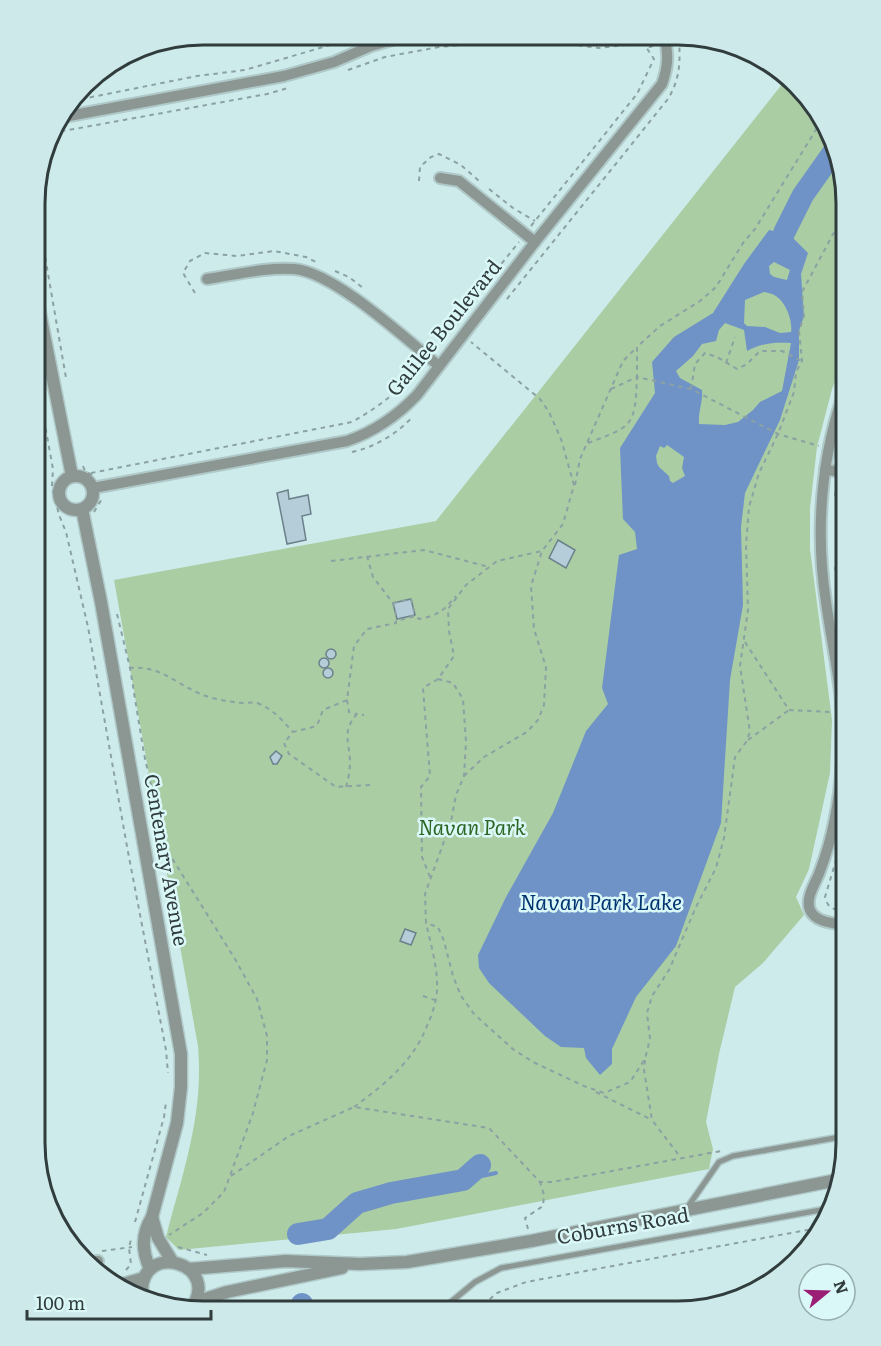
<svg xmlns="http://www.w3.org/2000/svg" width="881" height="1346" font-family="Literata,serif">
<rect width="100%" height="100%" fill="#ceebeb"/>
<!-- green -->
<path fill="#aacda4" d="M787 78 834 138 846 203V355L832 389 817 447 810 508V549L832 720 830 773 809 869 796 897 804 915 763 963 735 987 719 1054 706 1122 713 1149 709 1169 396 1229 179 1250 166 1237C183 1171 204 1115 198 1046L114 580 436 521Z"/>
<!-- water -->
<path fill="#6f93c6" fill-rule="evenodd" d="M769 230 789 234 808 253 801 274 804 316 799 331V360L780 420 745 493 741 527 743 605 730 680 721 823 676 946 636 997 612 1049V1064L600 1075 586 1058 584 1048 561 1047 545 1036 489 983 479 968 478 955 506 897 553 813 586 731 608 704 602 688 619 555 637 549 635 532 623 519 620 448 655 393 652 362 674 337 713 313 744 264ZM774 262 790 270 787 280 774 277 770 274 769 266ZM764 292C767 293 771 293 774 295 785 300 793 320 791 332L780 333 765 327 747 326 744 323 745 300ZM725 323 744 330 747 351C762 343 774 342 791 343L782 391 760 402 753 410 738 422 725 425 699 424C698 412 703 402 702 390L680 378 676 371 693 356 702 344 716 341 719 330ZM667 445 684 457 682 468 685 476 673 483 670 481 669 476 659 467 657 463 656 456 660 446 664 448Z"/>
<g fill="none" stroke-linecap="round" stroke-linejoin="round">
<!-- stream -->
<polyline stroke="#6f93c6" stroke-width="4" points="463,1180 496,1173"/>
<!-- river -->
<g stroke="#6f93c6" stroke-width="22">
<polyline points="784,233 803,195 832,154 836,151"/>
<polyline points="298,1234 328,1229 357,1203 391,1193 463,1180 480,1165"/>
<polyline points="301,1310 302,1304"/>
</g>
</g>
<!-- building -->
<g fill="#b5cdd8" stroke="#6b808a" stroke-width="1.5">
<polygon points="288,490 289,499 308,495 311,514 302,516 306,540 287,544 277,493"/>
<polygon points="558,540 575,550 566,568 549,558"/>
<polygon points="411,599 415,615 397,619 393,603"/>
<circle cx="331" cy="654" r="5"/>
<circle cx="324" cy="663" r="5"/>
<circle cx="328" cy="673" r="5"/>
<polygon points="276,751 282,756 277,764 273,764 270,757"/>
<polygon points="405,929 416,933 411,945 400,941"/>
</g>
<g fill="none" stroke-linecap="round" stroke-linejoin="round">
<defs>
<g id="service">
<polyline points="687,1208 719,1162 733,1156 846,1136"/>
<polyline points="440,1311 475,1282 501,1268 826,1209"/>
</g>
<g id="minor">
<polyline points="58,118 284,76 334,62 371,46 410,35"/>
<polyline points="440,178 459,181 535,242"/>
<path d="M207 279C236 275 266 267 294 269 334 272 406 339 439 366"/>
<polyline points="825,470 846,472"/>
<path d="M93 488 347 441C376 431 397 416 417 395L535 242 662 84C668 67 669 54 664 36"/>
<path d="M846 925C834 923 816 923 810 910 805 897 816 883 820 871 833 837 840 796 842 760 846 702 834 658 826 602 815 531 821 454 846 387"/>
<polyline points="90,1262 98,1261"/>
</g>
<g id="tertiary">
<polyline points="36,294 72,476"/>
<circle cx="76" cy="493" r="17"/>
<path d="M82 509 101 602 181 1054V1087L177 1123 152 1217C141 1235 142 1251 150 1269"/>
<polyline points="152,1217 158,1238 172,1261"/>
<polyline points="189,1269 286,1261 360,1264 407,1262 531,1241 837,1180"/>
<polyline points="120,1285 144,1278"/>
<path d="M142 1294C139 1239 225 1263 190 1310"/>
<polyline points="196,1302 227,1292 342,1268"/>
</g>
</defs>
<!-- service casing -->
<use href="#service" stroke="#afc8c8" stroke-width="8"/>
<!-- minor casing -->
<use href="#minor" stroke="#afc8c8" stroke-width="14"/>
<!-- tertiary casing -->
<use href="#tertiary" stroke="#afc8c8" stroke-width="15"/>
<!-- path -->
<g stroke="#8ca1a2" stroke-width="2" stroke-dasharray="4.5 4.5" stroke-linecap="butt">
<polyline points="348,70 385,57 439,47 529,39 599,48 634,44 644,44 650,47 655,45"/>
<polyline points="72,101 197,76 245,70 337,43 344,35"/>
<polyline points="52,133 267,94 288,88"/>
<polyline points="419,181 420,167 431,157 439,154 461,165 479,181"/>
<polyline points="489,189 513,208 535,221"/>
<polyline points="36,204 66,378"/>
<polyline points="531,226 637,94 654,59 644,44"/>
<polyline points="335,271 349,277 363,288"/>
<polyline points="195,293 183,273 190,261 205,253 237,256 274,251 306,257 316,262"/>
<path d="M507 299 668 99C681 77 680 61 679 36"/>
<polyline points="434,348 519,242"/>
<polyline points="726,363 735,337"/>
<polyline points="36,375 53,469 52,486 59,515 66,532 88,627 128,852 166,1050 168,1073"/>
<polyline points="611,389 637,377 637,347 660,326 700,301 716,287 743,243 755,229 817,128 819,120"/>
<polyline points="691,389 695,364 705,353 717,357 737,369 747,364 760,351 782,351 802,361"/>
<path d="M588 443C633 426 635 427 637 377L691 389 778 434 819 446"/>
<path d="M352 452C373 448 399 433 413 416"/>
<polyline points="840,460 846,431"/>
<polyline points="83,466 85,471 94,476"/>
<path d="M91 473 352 422C382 405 399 391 421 364"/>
<polyline points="575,485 580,459 623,361 637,347"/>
<polyline points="837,487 846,487"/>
<polyline points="835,496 837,484"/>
<polyline points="94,512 103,497"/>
<polyline points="367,556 373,577 393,603 397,619 399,619"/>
<polyline points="331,561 424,550 489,567"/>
<polyline points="835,567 846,634"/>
<polyline points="393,603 411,599 415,615 405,618"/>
<polyline points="117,614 130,668 144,754 165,847 235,959 257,999 267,1036 267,1060 253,1113 224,1192 203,1213 169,1235"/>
<polyline points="745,642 789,710 831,712"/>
<path d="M129 668C163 665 177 686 206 696 218 700 231 702 243 703 248 703 253 702 257 703 273 709 282 720 293 732"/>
<polyline points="438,679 453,683 463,699 466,742 464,776 456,795 451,822 425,894 426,923 438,927 444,941 453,976 461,996 474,1014 514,1050 535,1063 584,1086 604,1093 630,1082 645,1059 650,1039 647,1013 652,996 669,970 696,907 716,868 724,838 735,757 746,742 750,732 740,666 748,610 746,545 749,507 759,473 778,434 794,392 796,372 802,361 799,331 804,316 802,292 833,234 846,224"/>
<polyline points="347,700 349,712 357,714"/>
<polyline points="748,740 789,710"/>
<polyline points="464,776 484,757 527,732 538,720 544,705 546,667 534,629 531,586 542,551 563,524 574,485 561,439 549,412 540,399 471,342"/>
<path d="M370 785 336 787 289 754 284 743 293 732 313 727 318 723 323 710 347 700 354 646 367 629 396 623V621L416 616 419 619C439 615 443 611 456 596"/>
<path d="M346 787C348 780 350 771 350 763 350 743 341 732 357 714L364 715"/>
<polyline points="430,877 422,857 421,787 430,776 423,688 438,679 454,656 449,631 448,609 466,585 497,561 542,551"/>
<path d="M846 911C834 910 828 909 825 897L846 827"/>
<polyline points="423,996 435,1000"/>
<polyline points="645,1060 644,1070 652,1120 681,1158"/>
<polyline points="596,1092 652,1120"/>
<path d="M354 1107C385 1084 412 1063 427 1026 432 1015 436 1003 437 991 438 968 431 945 426 923"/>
<polyline points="231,1176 289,1136 354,1107 489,1128 540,1182 552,1182 721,1151"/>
<polyline points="135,1222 164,1117 166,1102"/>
<polyline points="528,1229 525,1218 543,1206 544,1195 540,1182"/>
<polyline points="178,1247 207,1255"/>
<polyline points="102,1251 132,1247"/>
<polyline points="126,1270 131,1264 129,1248 131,1239"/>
<polyline points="218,1310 225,1306"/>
<polyline points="476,1311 497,1293 526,1282 818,1228"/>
</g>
<!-- service -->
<use href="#service" stroke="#8c9692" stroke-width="5"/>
<!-- minor -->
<use href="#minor" stroke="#8c9692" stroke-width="10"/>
<!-- tertiary -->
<use href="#tertiary" stroke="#8c9692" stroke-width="12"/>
</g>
<g text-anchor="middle" stroke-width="5" stroke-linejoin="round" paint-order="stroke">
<!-- street labels -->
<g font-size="20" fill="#313c3d" stroke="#dbf8f9">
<text transform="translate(444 328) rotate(-51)" y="7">Galilee Boulevard</text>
<text transform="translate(166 860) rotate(80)" y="7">Centenary Avenue</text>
<text transform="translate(623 1226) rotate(-10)" y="7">Coburns Road</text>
</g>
<!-- park labels -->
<g font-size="20" font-style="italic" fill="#2d6623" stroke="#dbf8f9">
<text x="472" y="835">Navan Park</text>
</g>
<!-- water labels -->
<g font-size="21" font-style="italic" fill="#00336f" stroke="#dbf8f9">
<text x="601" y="910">Navan Park Lake</text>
</g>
</g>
<!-- crop -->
<path d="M0 0H881V1346H0ZM203 45H678A158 158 0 0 1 836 203V1143A158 158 0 0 1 678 1301H203A158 158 0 0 1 45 1143V203A158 158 0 0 1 203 45Z" fill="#cde9ea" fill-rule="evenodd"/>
<path fill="none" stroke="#313c3d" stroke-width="3" d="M203 45H678A158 158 0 0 1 836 203V1143A158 158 0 0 1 678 1301H203A158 158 0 0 1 45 1143V203A158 158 0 0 1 203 45Z"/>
<!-- north arrow -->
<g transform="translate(827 1292) rotate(71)"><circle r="28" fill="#dbf8f9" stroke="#97adae" stroke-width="1.5"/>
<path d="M0-4.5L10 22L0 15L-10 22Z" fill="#9b1e75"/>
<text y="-9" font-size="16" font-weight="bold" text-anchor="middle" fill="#313c3d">N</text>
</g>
<!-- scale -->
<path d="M27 1310v9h184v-9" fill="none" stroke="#313c3d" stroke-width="3"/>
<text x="36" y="1310" font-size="18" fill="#313c3d" stroke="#dbf8f9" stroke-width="4.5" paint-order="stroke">100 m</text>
</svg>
